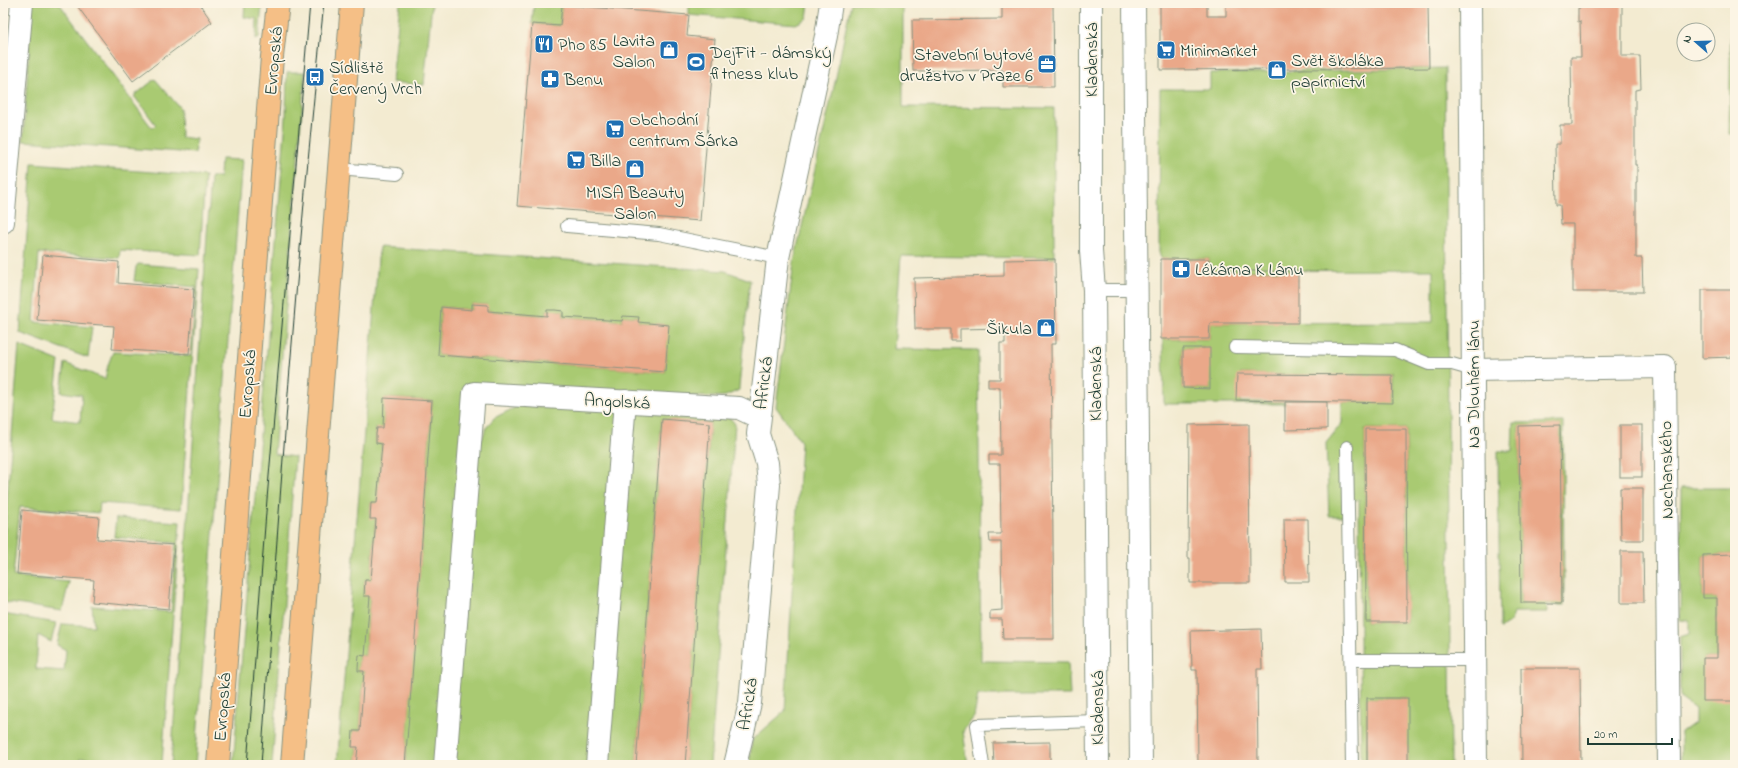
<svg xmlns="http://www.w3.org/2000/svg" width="1738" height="768" font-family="'Indie Flower',sans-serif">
<rect width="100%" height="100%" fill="#fcf5e5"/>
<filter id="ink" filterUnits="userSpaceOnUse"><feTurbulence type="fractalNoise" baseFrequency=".025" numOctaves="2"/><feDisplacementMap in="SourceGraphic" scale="8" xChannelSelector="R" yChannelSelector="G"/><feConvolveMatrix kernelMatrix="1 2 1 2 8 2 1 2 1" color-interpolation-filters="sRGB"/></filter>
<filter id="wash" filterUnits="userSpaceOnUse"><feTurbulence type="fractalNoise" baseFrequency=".012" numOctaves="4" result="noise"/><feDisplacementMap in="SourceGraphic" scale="16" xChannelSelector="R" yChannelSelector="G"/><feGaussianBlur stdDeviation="0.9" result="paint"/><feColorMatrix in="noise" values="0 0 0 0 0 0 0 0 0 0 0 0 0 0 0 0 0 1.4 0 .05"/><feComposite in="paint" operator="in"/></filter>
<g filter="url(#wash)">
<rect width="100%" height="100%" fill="#f3ebd1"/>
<!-- green -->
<g fill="#a9ca72" stroke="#648453" fill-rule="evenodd">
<polygon points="32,3 59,3 152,128 156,125 134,96 155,79 180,108 181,137 196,139 195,153 23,141"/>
<polygon points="245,3 262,3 259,38 256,39 257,19 244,17"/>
<polygon points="400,3 432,3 424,85 392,82"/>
<polygon points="534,3 562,3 560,26 532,24"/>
<polygon points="689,3 809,3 807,18 796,24 689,15"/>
<polygon points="851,3 903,3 903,107 1054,108 1054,258 901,256 894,349 978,350 981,661 1068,662 1070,695 978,695 974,717 963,731 968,765 749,765 752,740 785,711 801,442 776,407 794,261 835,82"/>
<polygon points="1731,3 1735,3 1735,134 1729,134"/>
<path d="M1445 68 1451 765H1408L1407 698H1367V765H1361L1359 500H1345V516H1329L1326 443 1342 423V402H1393V373L1392 375 1355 376 1354 374V376L1240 374V402H1285V404H1164L1163 339H1209L1210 323 1433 322V270L1209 271V259H1161L1159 253 1160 89H1210V73ZM1183 348H1209L1210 389 1183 388ZM1365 429H1406L1407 622H1366Z"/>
<polygon points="287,72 305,72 274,454 295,457 272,765 233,765 286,118"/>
<polygon points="221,159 242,160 195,765 171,765 211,177 220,177"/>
<polygon points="32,163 205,176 200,255 120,250 119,258 39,253 34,322 92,327 88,358 20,333"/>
<path d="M379 247 725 271 750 280 739 387V390L726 396 712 397 469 384 466 435 482 439 486 428 494 418 518 406 715 412 731 419 735 424 710 765H685L710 423 662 419 636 765H405L432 401 385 398 383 428H376V443L382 444 377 503H371L370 518 376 519 371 580H365L364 595 370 596 365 656 359 655 358 671H364L360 731H353L352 746 358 747 356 765H337ZM472 304 487 305 488 311 547 316V310L563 311V317L622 321 623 316 638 317V322L668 325 665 372 438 355 441 307 472 310Z"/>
<polygon points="138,264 199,269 181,509 100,503 99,513 20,507 13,576 69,582 62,611 3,602 3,553 19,345 59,361 52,418 80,422 82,395 61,392 65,363 105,379 108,365 113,352 191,356 196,287 134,281 136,267"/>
<path d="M1563 422 1564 605H1547V612H1514C1513 620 1508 625 1500 628L1498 451H1512L1513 423ZM1560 425 1562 602 1521 603 1519 426Z"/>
<polygon points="1681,488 1735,488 1735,554 1703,555 1703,598 1717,598 1717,658 1703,658 1735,701 1735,765 1681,765 1681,732 1695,722 1695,709 1680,698 1680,637 1689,634 1689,621 1680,620"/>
<polygon points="116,518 180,522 162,763 81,758 80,765 3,763 3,614 56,623 51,642 38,635 36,669 64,671 66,650 57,645 62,624 94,626 92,606 171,612 176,543 114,537"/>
</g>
<g id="blocks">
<!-- building -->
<g fill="#eaa889">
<polygon points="75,3 199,3 212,22 133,81"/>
<polygon points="1002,3 1053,3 1054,87 1003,87 1003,70 913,71 912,20 1002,19"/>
<polygon points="1160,3 1207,3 1207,16 1226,16 1226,3 1428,3 1429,68 1160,70"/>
<polygon points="1580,3 1622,3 1622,56 1640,56 1641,89 1635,90 1635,165 1637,165 1637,182 1636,182 1636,258 1642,258 1643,292 1573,292 1573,224 1561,224 1560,205 1556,205 1555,144 1560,144 1560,125 1572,125 1571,57 1581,57 1580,21 1578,22 1578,8 1580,8"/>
<polygon points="562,5 689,15 687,36 715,39 700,221 517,206 532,24 560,26"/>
<polygon points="43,255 119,262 118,283 194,289 189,354 112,349 114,326 37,320"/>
<polygon points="1055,259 1056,344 1051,344 1054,639 1003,639 1002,619 990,619 990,611 1002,610 1001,542 990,542 989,534 1001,534 1000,464 989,464 989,455 1001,455 1000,387 988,387 988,379 1000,379 1000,343 1005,343 1005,328 960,329 960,341 951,341 951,329 915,329 914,278 1004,276 1004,260"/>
<polygon points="1161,259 1209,259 1209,271 1298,271 1298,323 1210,323 1209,339 1161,339"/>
<polygon points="1702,290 1735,290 1735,357 1702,358"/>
<polygon points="472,304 488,305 488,311 547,316 547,310 555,310 563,311 563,317 622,321 623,316 639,317 638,322 669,325 665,372 438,355 441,307 472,310"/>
<polygon points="1183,348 1210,348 1210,389 1183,388"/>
<polygon points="1237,374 1392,375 1393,403 1236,400"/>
<polygon points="384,398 432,401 413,665 405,765 356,765 358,747 352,747 353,731 360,731 364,671 358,671 358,668 359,655 365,656 370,596 364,596 365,580 371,580 376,519 370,519 371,503 377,503 382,444 376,443 376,434 377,428 383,428"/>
<polygon points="1285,402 1327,402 1327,429 1285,430"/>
<polygon points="662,419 710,423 691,687 685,765 636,765"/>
<polygon points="1249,424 1250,583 1190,583 1190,558 1188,558 1189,425"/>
<polygon points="1560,425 1562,603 1521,603 1519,426"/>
<rect x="1620" y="425" width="22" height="52"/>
<polygon points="1365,429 1406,429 1407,622 1366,622"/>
<polygon points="1620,488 1643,488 1643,540 1621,540"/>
<polygon points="22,510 99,517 97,539 174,545 169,609 92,602 94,580 17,574"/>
<polygon points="1284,519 1308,519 1309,582 1285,582"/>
<polygon points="1621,551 1643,551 1644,603 1621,603"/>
<polygon points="1735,554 1735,701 1703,701 1703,658 1717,658 1717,598 1703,598 1703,555"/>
<polygon points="1261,629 1262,669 1257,669 1258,765 1198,765 1197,670 1192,670 1191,631"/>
<polygon points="1521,668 1580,668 1581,765 1522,765"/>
<rect x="1367" y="698" width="41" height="67"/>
<polygon points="1050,742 1050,765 994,765 993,743"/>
</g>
</g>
</g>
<g filter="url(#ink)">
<use href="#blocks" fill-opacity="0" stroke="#899482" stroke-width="1"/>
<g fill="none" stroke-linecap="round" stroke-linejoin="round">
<defs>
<g id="lane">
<polyline points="338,169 397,174"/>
<polyline points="567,226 659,234 778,258"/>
<polyline points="1094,290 1136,290"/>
<polyline points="1235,347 1395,350 1429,364 1452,364 1473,370"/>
<polyline points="1347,447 1352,765"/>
<polyline points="1351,660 1475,660"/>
<polyline points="983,765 977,725 1097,721"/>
</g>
<g id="street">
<polyline points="1091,3 1091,251 1094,290 1098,765"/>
<polyline points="1134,3 1141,765"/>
<polyline points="1470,3 1476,765"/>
<polyline points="3,222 22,3"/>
<polyline points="1473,370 1665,367 1669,765"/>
<polyline points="445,765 474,393 739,408 758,417"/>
<polyline points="597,765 625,401"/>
<polyline points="735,765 750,703 769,485 767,463 758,434 778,258 826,36 831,3"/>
</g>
<g id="primary">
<polyline points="218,765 272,57 278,3"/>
<polyline points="292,765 352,3"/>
</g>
</defs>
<!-- lane casing -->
<use href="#lane" stroke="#899482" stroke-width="14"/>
<!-- street casing -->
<use href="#street" stroke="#899482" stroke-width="24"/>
<!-- primary casing -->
<use href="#primary" stroke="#899482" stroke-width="24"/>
<!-- lane -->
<use href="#lane" stroke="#fff" stroke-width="12"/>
<!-- street -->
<use href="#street" stroke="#fff" stroke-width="22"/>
<!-- primary -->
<use href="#primary" stroke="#f5bf86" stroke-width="22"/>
<!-- tram -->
<g stroke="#1f3d34" stroke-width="1">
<polyline points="247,765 267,499 310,3"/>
<path d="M261 765C279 511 296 256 324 3"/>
</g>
</g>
</g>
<!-- icons -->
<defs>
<symbol id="restaurant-square" viewBox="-11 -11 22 22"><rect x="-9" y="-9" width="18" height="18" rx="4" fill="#1f6fb2" stroke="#fcf5e5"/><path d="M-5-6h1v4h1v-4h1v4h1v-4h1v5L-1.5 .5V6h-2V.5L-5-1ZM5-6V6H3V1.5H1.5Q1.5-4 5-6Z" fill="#fff"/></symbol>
<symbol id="shop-square" viewBox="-11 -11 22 22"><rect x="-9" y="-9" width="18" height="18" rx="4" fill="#1f6fb2" stroke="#fcf5e5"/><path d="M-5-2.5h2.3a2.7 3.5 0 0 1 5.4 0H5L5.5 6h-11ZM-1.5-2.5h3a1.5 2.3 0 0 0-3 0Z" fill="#fff"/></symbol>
<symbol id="supermarket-square" viewBox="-11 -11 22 22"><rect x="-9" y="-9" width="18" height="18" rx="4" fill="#1f6fb2" stroke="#fcf5e5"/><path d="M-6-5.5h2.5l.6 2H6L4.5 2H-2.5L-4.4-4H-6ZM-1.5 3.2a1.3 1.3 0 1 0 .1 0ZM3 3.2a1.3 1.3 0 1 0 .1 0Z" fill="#fff"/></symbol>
<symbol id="stadium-square" viewBox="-11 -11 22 22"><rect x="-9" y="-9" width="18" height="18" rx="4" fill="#1f6fb2" stroke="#fcf5e5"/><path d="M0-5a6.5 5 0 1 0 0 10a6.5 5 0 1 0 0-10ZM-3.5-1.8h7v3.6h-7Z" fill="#fff"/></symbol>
<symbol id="office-square" viewBox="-11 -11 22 22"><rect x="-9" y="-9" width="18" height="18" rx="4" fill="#1f6fb2" stroke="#fcf5e5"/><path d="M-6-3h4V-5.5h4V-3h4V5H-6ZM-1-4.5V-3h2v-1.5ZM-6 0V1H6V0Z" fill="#fff"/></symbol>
<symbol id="bus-square" viewBox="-11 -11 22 22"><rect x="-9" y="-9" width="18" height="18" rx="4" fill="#1f6fb2" stroke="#fcf5e5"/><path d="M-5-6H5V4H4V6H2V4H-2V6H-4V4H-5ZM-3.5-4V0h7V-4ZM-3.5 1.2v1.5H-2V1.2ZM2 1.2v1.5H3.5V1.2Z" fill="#fff"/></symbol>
<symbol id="pharmacy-square" viewBox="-11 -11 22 22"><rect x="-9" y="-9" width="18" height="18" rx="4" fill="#1f6fb2" stroke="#fcf5e5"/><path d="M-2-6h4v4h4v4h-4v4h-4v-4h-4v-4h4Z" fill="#fff"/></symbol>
</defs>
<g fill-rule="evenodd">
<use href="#restaurant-square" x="533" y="33" width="22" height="22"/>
<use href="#shop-square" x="658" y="39" width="22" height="22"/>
<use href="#supermarket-square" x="1155" y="39" width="22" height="22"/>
<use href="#stadium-square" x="685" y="51" width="22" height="22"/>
<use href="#office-square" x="1036" y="53" width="22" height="22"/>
<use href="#shop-square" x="1266" y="59" width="22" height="22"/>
<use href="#bus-square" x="304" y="66" width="22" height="22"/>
<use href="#pharmacy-square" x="539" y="68" width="22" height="22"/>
<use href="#supermarket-square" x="604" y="118" width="22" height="22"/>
<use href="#supermarket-square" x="565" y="149" width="22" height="22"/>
<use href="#shop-square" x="624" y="158" width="22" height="22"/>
<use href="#pharmacy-square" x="1170" y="258" width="22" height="22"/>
<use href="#shop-square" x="1035" y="317" width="22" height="22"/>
</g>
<g text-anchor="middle" stroke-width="3.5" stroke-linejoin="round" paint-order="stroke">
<!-- poi labels -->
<g font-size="18" fill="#1f3d34" stroke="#fcf5e5" text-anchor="start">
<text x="655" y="46" text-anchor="end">Lavita<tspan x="655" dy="21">Salon</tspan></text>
<text x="558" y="50">Pho 85</text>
<text x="1180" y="56">Minimarket</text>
<text x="710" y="58">DejFit - dámský<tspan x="710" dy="21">fitness klub</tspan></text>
<text x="1033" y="60" text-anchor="end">Stavební bytové<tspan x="1033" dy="21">družstvo v Praze 6</tspan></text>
<text x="1291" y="66">Svět školáka<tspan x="1291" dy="21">papírnictví</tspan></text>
<text x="329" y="73">Sídliště<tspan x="329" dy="21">Červený Vrch</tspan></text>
<text x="564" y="85">Benu</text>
<text x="629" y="125">Obchodní<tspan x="629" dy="21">centrum Šárka</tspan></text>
<text x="590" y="166">Billa</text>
<text x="635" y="198" text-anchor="middle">MISA Beauty<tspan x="635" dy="21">Salon</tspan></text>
<text x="1195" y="275">Lékárna K Lánu</text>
<text x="1032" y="334" text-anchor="end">Šikula</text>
</g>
<!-- street labels -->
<g font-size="18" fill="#1f3d34" stroke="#fcf5e5">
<text transform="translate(1091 60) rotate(-90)" y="6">Kladenská</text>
<text transform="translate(273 61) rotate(-85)" y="6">Evropská</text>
<text transform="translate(763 383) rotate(-83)" y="6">Africká</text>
<text transform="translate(247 384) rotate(-86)" y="6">Evropská</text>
<text transform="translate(1095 384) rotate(-90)" y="6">Kladenská</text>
<text transform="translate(1473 384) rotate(-90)" y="6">Na Dlouhém lánu</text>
<text transform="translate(617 401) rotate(3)" y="6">Angolská</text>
<text transform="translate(1666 470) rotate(-91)" y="6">Nechanského</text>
<text transform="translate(747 704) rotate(-81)" y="6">Africká</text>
<text transform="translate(222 707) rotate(-86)" y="6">Evropská</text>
<text transform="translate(1097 708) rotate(-90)" y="6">Kladenská</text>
</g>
</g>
<!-- margin -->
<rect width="1738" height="768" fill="none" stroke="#fcf5e5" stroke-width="16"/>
<!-- north arrow -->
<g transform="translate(1696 42) rotate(290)"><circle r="19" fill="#fcf5e5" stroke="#a4ab9e"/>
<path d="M0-3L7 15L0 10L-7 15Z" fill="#1f6fb2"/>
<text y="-6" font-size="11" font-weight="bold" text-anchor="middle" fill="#1f3d34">N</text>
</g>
<!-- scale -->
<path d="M1588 738v6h84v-6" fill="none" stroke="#1f3d34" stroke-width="2"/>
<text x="1594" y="738" font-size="12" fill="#1f3d34" stroke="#fcf5e5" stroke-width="3" paint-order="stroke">20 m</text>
</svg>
